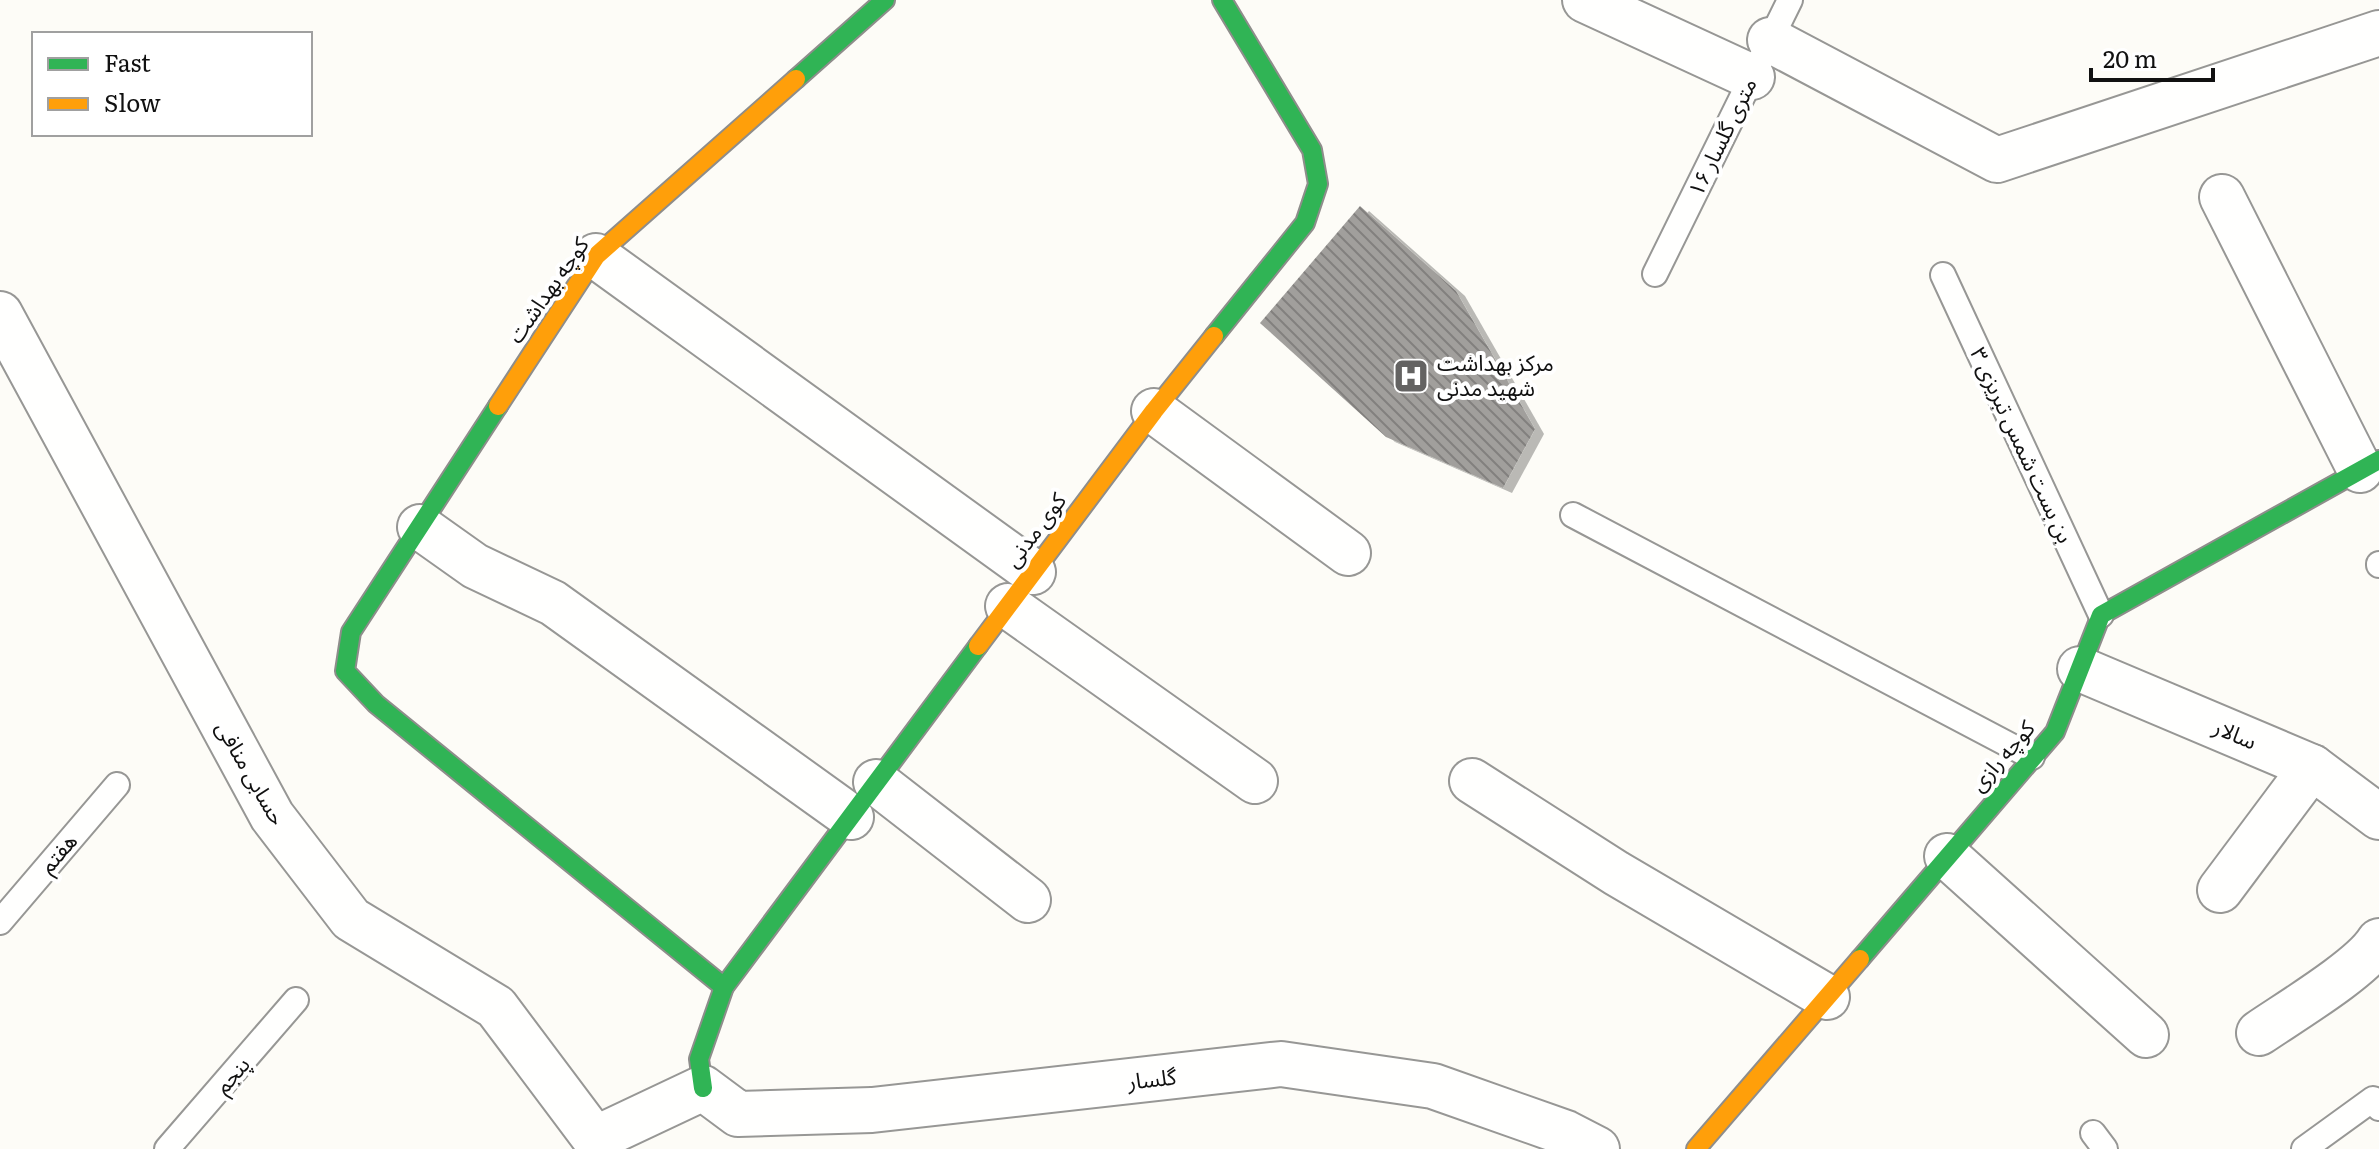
<svg xmlns="http://www.w3.org/2000/svg" width="2379" height="1149" font-family="Literata,'Noto Sans Arabic',serif">
<defs>
<pattern id="building-back-hatch" width="6" height="6" patternUnits="userSpaceOnUse" patternTransform="scale(2)"><rect width="6" height="6" fill="#a19f9c"/><path d="M-1 5l2 2M0 0l6 6M5-1l2 2" fill="none" stroke="#82807e"/></pattern>
<filter id="shadow"><feDropShadow dx="9" dy="5" stdDeviation="0" flood-color="#0004"/></filter>
</defs>
<rect width="100%" height="100%" fill="#fdfcf7"/>
<!-- building -->
<polygon fill="url(#building-back-hatch)" filter="url(#shadow)" points="1360,206 1456,291 1535,429 1503,488 1386,437 1260,323"/>
<g fill="none" stroke-linecap="round" stroke-linejoin="round">
<defs>
<g id="lane">
<polyline points="1655,274 1790,0"/>
<polyline points="1943,275 2101,615"/>
<polyline points="1573,515 2032,757"/>
<polyline points="2379,564 2379,565"/>
<polyline points="0,922 117,785"/>
<polyline points="2093,1133 2105,1149"/>
<polyline points="167,1149 296,1000"/>
<polyline points="2304,1149 2373,1099 2379,1108"/>
</g>
<g id="street">
<polyline points="1585,0 1752,77"/>
<polyline points="1770,40 1997,160 2379,33"/>
<polyline points="2222,197 2360,470"/>
<polyline points="596,256 1033,572"/>
<polyline points="0,314 272,816 351,919 496,1007 595,1139 598,1149"/>
<polyline points="1154,411 1348,553"/>
<polyline points="420,527 475,566 553,603 851,817"/>
<polyline points="1008,606 1255,781"/>
<polyline points="2080,669 2312,767 2379,817"/>
<polyline points="1472,781 1616,873 1827,997"/>
<polyline points="876,782 1028,900"/>
<polyline points="1947,856 2146,1035"/>
<polyline points="2220,890 2312,767"/>
<path d="M2259 1033C2288 1013 2362 969 2379 941"/>
<polyline points="595,1139 703,1088 738,1114 872,1110 1281,1064 1433,1086 1566,1133 1597,1149"/>
</g>
<g id="fast">
<polyline points="796,79 885,0"/>
<polyline points="1214,336 1305,223 1318,184 1312,150 1222,0"/>
<polyline points="498,406 351,632 345,671 376,704 724,987"/>
<polyline points="1860,959 2055,732 2101,615 2379,460"/>
<polyline points="703,1088 699,1059 724,987 978,646"/>
</g>
<g id="slow">
<polyline points="498,406 596,256 796,79"/>
<polyline points="978,646 1154,411 1214,336"/>
<polyline points="1696,1149 1860,959"/>
</g>
</defs>
<!-- lane casing -->
<use href="#lane" stroke="#979795" stroke-width="28"/>
<!-- street casing -->
<use href="#street" stroke="#979795" stroke-width="48"/>
<!-- fast casing -->
<use href="#fast" stroke="#8e8d8b" stroke-width="22"/>
<!-- slow casing -->
<use href="#slow" stroke="#8e8d8b" stroke-width="22"/>
<!-- lane -->
<use href="#lane" stroke="#fffffe" stroke-width="24"/>
<!-- street -->
<use href="#street" stroke="#fffffe" stroke-width="44"/>
<!-- fast -->
<use href="#fast" stroke="#30b455" stroke-width="18"/>
<!-- slow -->
<use href="#slow" stroke="#ff9f0a" stroke-width="18"/>
</g>
<!-- icons -->
<defs>
<symbol id="hospital-square" viewBox="-11 -11 22 22"><rect x="-9" y="-9" width="18" height="18" rx="4" fill="#646362" stroke="#fff"/><path d="M-5-5h3v3.5h4V-5h3V5h-3V1.5h-4V5h-3Z" fill="#fff"/></symbol>
</defs>
<g fill-rule="evenodd">
<use href="#hospital-square" x="1391" y="356" width="40" height="40"/>
</g>
<g text-anchor="middle" stroke-width="8" stroke-linejoin="round" paint-order="stroke">
<!-- street labels -->
<g font-size="22" fill="#111" stroke="#fff">
<text transform="translate(1722 137) rotate(-64)" y="8">۱۶ متری گلسار</text>
<text transform="translate(548 290) rotate(-55)" y="8">کوچه بهداشت</text>
<text transform="translate(2022 445) rotate(65)" y="8">بن بست شمس تبریزی ۳</text>
<text transform="translate(1035 530) rotate(-53)" y="8">کوی مدنی</text>
<text transform="translate(2235 734) rotate(23)" y="8">سالار</text>
<text transform="translate(2002 756) rotate(-49)" y="8">کوچه رازی</text>
<text transform="translate(251 773) rotate(60)" y="8">حسابی منافی</text>
<text transform="translate(58 853) rotate(-49)" y="8">هفتم</text>
<text transform="translate(232 1075) rotate(-49)" y="8">پنجم</text>
<text transform="translate(1152 1079) rotate(-6)" y="8">گلسار</text>
</g>
<!-- poi labels -->
<g font-size="22" fill="#111" stroke="#fff" text-anchor="start">
<text x="1437" y="371">مرکز بهداشت<tspan x="1437" dy="25">شهید مدنی</tspan></text>
</g>
</g>
<!-- legend -->
<rect x="32" y="32" width="280" height="104" fill="#ffffff" stroke="#a0a0a0" stroke-width="2"/>
<rect x="48" y="58" width="40" height="12" fill="#30b455" stroke="#a0a0a0" stroke-width="2"/>
<text x="104" y="72" font-size="24" fill="#111111">Fast</text>
<rect x="48" y="98" width="40" height="12" fill="#ff9f0a" stroke="#a0a0a0" stroke-width="2"/>
<text x="104" y="112" font-size="24" fill="#111111">Slow</text>
<!-- scale -->
<path d="M2091 68v12h122v-12" fill="none" stroke="#111111" stroke-width="4"/>
<text x="2103" y="68" font-size="24" fill="#111111" stroke="#ffffff" stroke-width="6" paint-order="stroke">20 m</text>
</svg>
